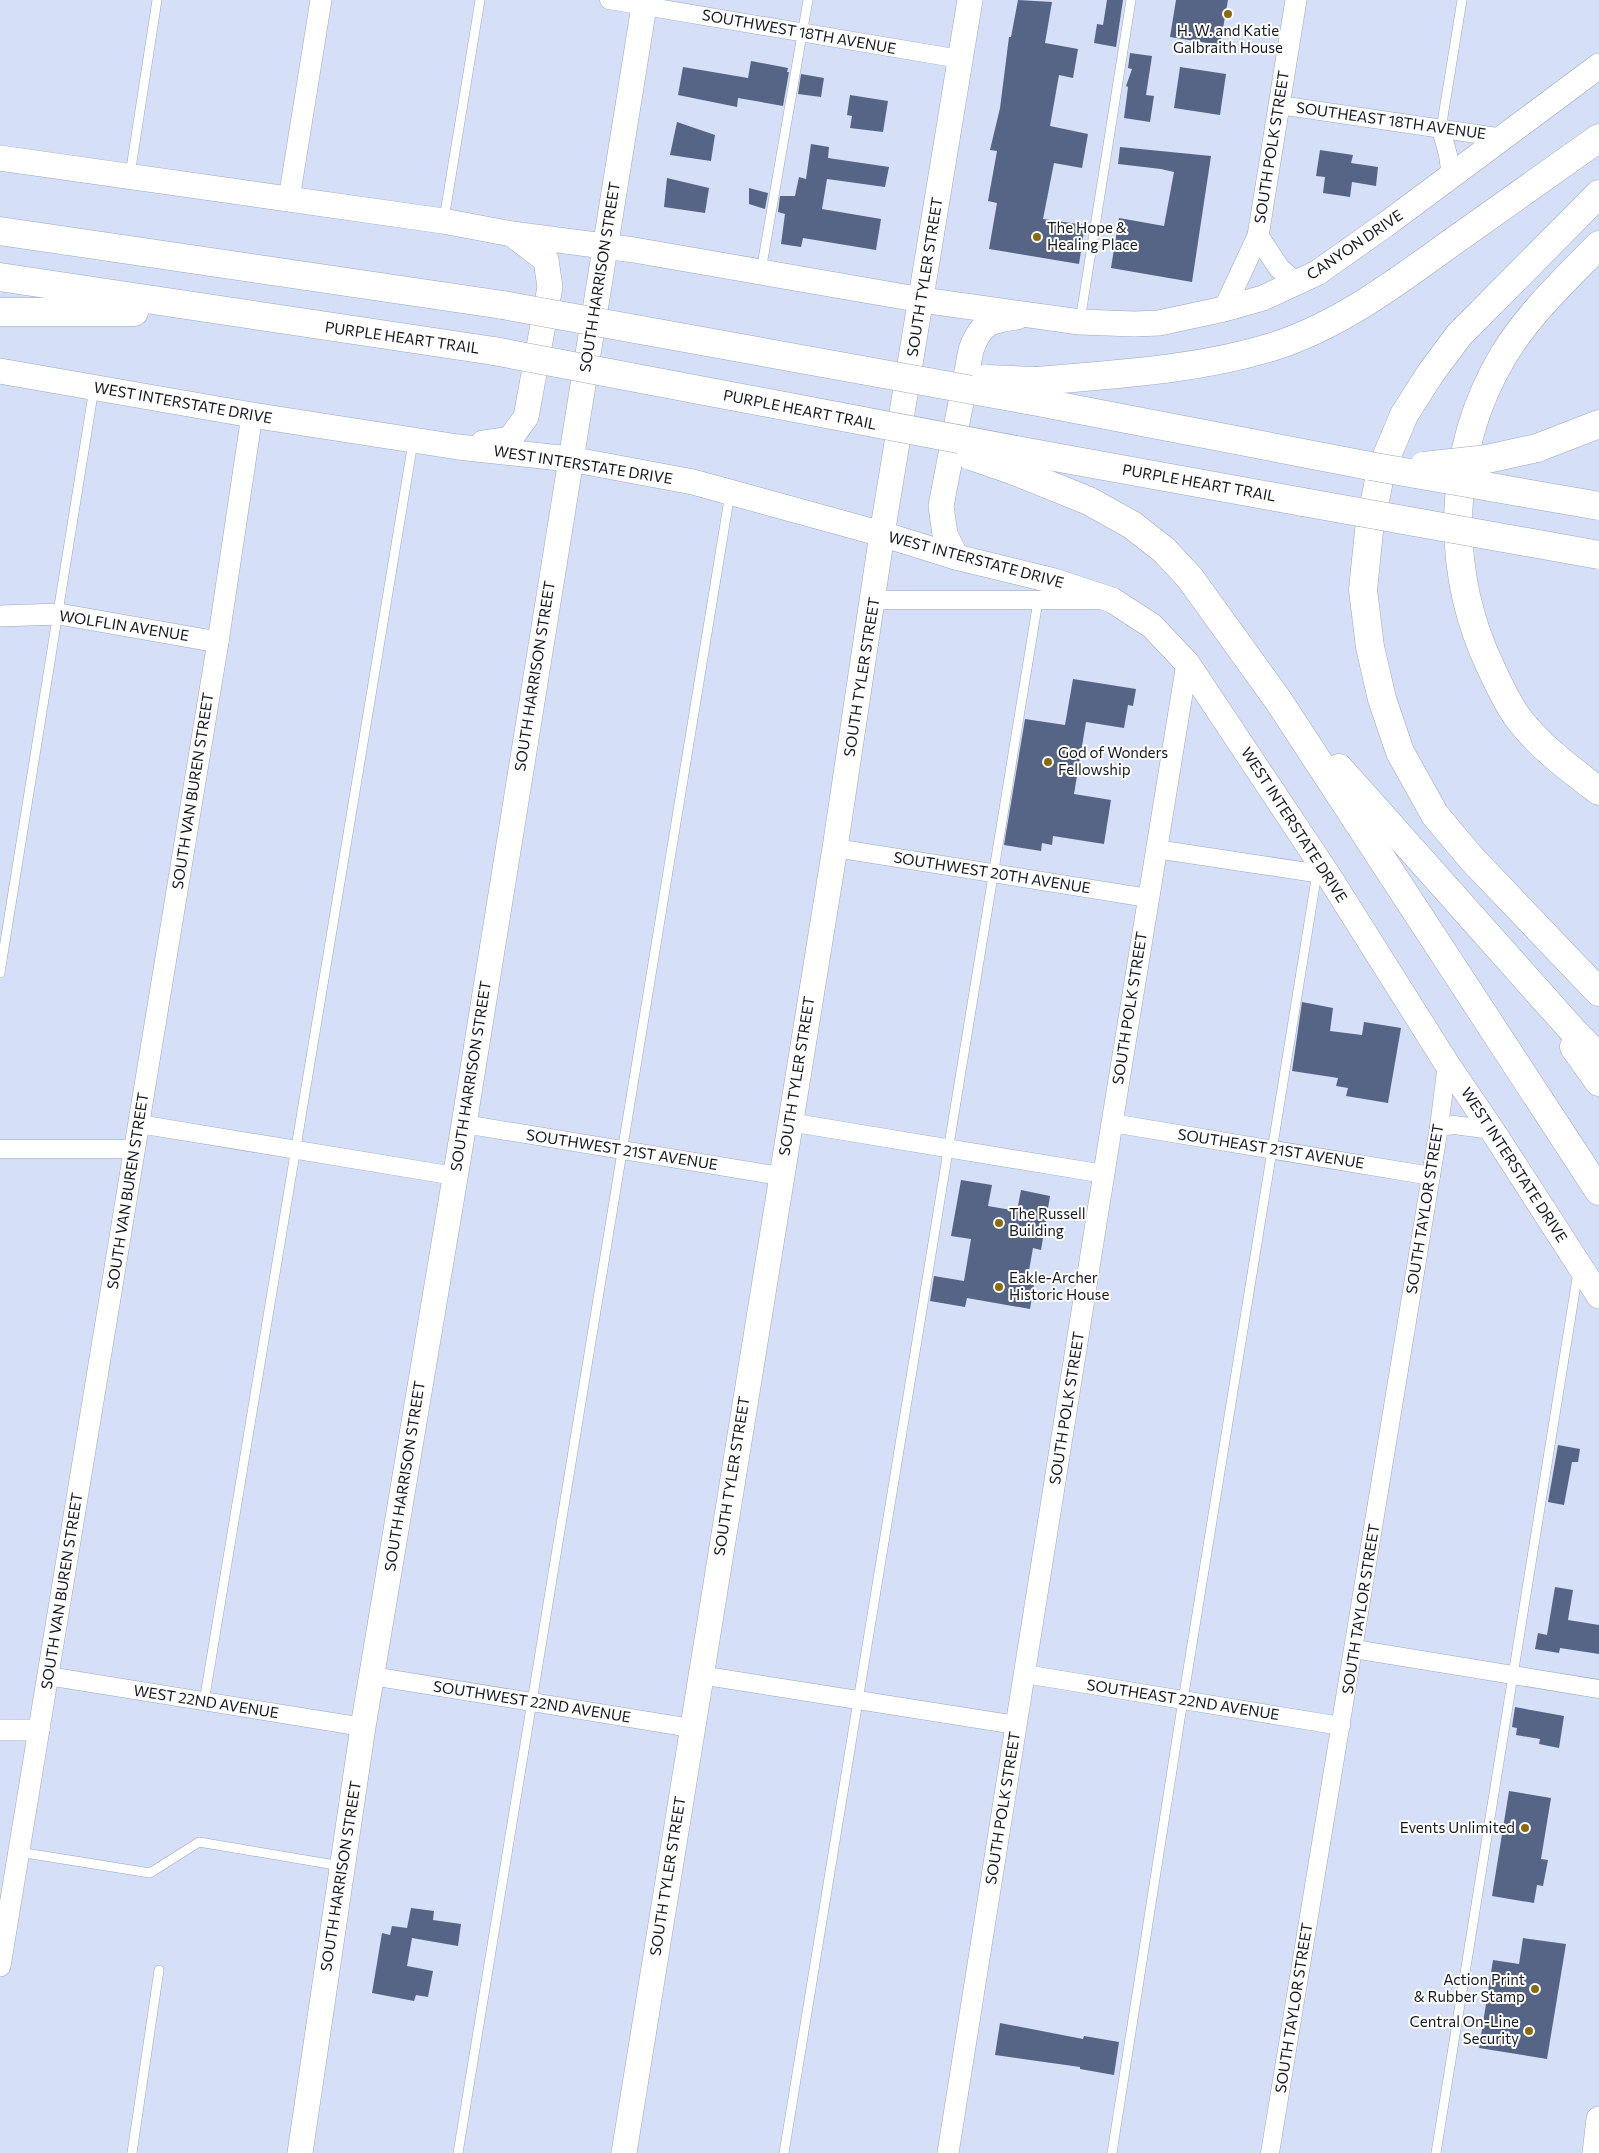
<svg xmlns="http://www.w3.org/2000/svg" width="1599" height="2153" font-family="Commissioner,sans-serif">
<rect width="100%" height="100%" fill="#d5e0f8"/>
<!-- building -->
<g fill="#566585">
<polygon points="1018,0 1052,2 1045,43 1078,49 1073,78 1059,75 1050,126 1088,134 1082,168 1054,163 1043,219 1085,225 1079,264 989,249 997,203 988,201 997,151 990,150 1000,108 1009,37 1011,37"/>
<polygon points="1107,0 1123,0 1116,47 1094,43 1097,24 1103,25"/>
<polygon points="1176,0 1228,0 1220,45 1170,37"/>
<polygon points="1130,53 1152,56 1146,95 1154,96 1150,122 1124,118 1128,87 1126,86 1132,69 1128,68"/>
<polygon points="751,61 788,68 787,72 789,72 783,106 738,98 737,107 678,95 683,67 748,78"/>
<polygon points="1180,67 1226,74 1220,115 1174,108"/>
<polygon points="801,74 824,78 821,97 798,94"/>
<polygon points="850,95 888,101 883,132 850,128 852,116 847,115"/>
<polygon points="677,122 715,135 711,161 670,155"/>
<polygon points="811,144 829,147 828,158 889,167 885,187 827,179 822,209 881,219 876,250 803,238 801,247 781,244 785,214 778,212 780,196 795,196 799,177 806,179"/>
<polygon points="1120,147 1211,156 1192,282 1111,268 1119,218 1164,226 1174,172 1161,169 1118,164"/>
<polygon points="1320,150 1353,155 1351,163 1378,167 1376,186 1352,182 1350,197 1323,193 1325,177 1316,176"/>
<polygon points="667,178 709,188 705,213 664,207"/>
<polygon points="749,188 768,193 765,209 749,204"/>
<polygon points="1073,679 1136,689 1133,706 1128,705 1124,728 1086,722 1074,794 1111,800 1104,844 1053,836 1052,845 1042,843 1041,851 1004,845 1025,719 1065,725"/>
<polygon points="1302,1002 1333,1008 1330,1031 1362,1035 1364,1022 1401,1028 1388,1103 1346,1096 1348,1088 1336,1086 1338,1078 1292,1071"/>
<polygon points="961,1180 992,1185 988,1206 1017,1211 1021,1190 1050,1196 1041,1250 1033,1248 1027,1282 1034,1284 1030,1309 967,1298 965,1307 930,1301 934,1276 964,1281 971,1239 951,1236"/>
<polygon points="1558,1445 1580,1449 1578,1462 1572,1462 1564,1505 1548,1502"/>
<polygon points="1555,1587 1573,1590 1568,1620 1599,1625 1599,1654 1560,1648 1559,1653 1535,1649 1538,1633 1547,1635"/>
<polygon points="1515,1707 1564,1716 1559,1748 1539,1744 1540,1739 1516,1735 1517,1728 1512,1727"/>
<polygon points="1509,1791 1551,1798 1541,1859 1548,1860 1543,1886 1537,1885 1534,1903 1492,1896"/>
<polygon points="411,1908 434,1911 433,1920 461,1924 458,1946 412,1938 407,1966 433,1971 428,1997 416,1995 414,2001 372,1993 382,1933 390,1935 392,1926 407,1928"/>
<polygon points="1523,1938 1566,1944 1547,2059 1479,2048 1493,1960 1519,1964"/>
<polygon points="1000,2023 1083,2039 1084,2036 1119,2042 1114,2075 1080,2069 1080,2067 995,2055"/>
</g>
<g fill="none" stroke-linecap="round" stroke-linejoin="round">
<defs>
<g id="service">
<polyline points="1441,129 1462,0"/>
<polyline points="130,175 157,0"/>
<polyline points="444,219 480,0"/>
<polyline points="761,271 808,0"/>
<polyline points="1080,321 1131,0"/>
<polyline points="0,973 94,388"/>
<polyline points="204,1702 413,442"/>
<polyline points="19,1852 150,1873 199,1842 341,1866"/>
<polyline points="132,2153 159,1970"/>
<polyline points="458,2153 730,493"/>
<polyline points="784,2153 1038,601"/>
<polyline points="1112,2153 1183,1700 1317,873"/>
<polyline points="1436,2153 1578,1272"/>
</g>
<g id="minor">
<polyline points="609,0 960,59"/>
<polyline points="1279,105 1504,138"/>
<polyline points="1441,129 1448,155 1451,176"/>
<polyline points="874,600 1098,600"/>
<polyline points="835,848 1148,898"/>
<polyline points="1156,849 1328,875"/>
<polyline points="789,1122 1104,1174"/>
<polyline points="1112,1123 1431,1176"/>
<polyline points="139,1124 455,1176"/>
<polyline points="464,1124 780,1176"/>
<polyline points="1439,1127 1454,1125 1492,1130"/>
<polyline points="0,1149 134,1149"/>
<polyline points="1354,1649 1599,1689"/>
<polyline points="1025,1674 1341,1726"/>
<polyline points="700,1675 1016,1725"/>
<polyline points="48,1676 363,1727"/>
<polyline points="372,1676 691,1728"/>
<polyline points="1270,2153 1439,1127 1447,1064"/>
</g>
<g id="tertiary">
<polyline points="289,199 321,0"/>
<polyline points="1258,236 1279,268 1296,283"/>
<polyline points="1224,309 1258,236 1296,0"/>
<polyline points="0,616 59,614 218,642"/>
<polyline points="0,1730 39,1730"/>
<polyline points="0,1966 218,642 252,415"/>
<polyline points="948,2153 1112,1123 1187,663"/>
</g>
<g id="secondary">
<polyline points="0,158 443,221 512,234 634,250 922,300 1080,322 1134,324 1159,323 1224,309 1263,298 1317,273 1385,225 1599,66"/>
<polyline points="0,371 252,415 458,447 570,459 693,482 882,534 956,557 1054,581 1112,600 1152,626 1187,663 1328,875 1447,1064 1492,1130 1599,1296"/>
<polyline points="483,443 510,439 526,417 550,287 546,260 513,235"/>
<path d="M956 557 945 534 941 506 971 350C980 324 990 320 1017 317"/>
<polyline points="300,2153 363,1727 464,1124 645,0"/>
<polyline points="624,2153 835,848 882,534 970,0"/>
<polyline points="1595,2153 1599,2119"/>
</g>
<g id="motorway">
<polyline points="1599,194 1459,335 1430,374 1404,415 1381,470 1369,531 1363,590 1370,647 1382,699 1400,752 1435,815 1472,859 1599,992"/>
<polyline points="0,231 503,305"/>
<path d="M1599 245C1564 281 1529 313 1503 356 1447 450 1444 570 1491 668 1499 685 1507 703 1518 718 1540 747 1570 769 1599 791"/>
<polyline points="0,277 494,351"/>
<polyline points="0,312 134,312"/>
<path d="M1037 381C1118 374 1198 370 1275 346 1340 325 1397 282 1451 243 1501 208 1550 173 1599 138"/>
<polyline points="1033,401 1370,466"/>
<polyline points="1537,448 1599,424"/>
<polyline points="1016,450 1303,502"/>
<polyline points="1012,470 1089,501 1132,525 1164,550 1190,578 1278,700 1599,1191"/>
<polyline points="1339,768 1574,1032 1599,1057"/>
<polyline points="1574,1047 1599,1082"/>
</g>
</defs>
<!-- service casing -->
<use href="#service" stroke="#9ca7be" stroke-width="10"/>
<!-- minor casing -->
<use href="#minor" stroke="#9ca7be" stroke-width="19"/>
<!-- tertiary casing -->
<use href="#tertiary" stroke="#9ca7be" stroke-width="22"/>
<!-- secondary casing -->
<use href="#secondary" stroke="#9ca7be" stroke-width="26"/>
<!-- motorway casing -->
<use href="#motorway" stroke="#9ca7be" stroke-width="29"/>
<!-- service -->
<use href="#service" stroke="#fff" stroke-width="9"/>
<!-- minor -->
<use href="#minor" stroke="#fff" stroke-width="18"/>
<!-- tertiary -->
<use href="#tertiary" stroke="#fff" stroke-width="21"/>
<!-- secondary -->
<use href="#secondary" stroke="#fff" stroke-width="25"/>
<!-- motorway -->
<use href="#motorway" stroke="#fff" stroke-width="28"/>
<defs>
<g id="motorway-bridge">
<polyline points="503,305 1033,401"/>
<polyline points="494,351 1016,450"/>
<polyline points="986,379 1037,381"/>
<polyline points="971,456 1012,470"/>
<polyline points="1370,466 1599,506"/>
<polyline points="1424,466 1487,459 1537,448"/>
<polyline points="1303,502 1599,555"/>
</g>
</defs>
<!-- motorway-bridge casing -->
<use href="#motorway-bridge" stroke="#9ca7be" stroke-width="29" stroke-linecap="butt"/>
<!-- motorway-bridge -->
<use href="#motorway-bridge" stroke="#fff" stroke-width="28"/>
</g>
<!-- markers -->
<g fill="#8c690a" stroke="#fff" stroke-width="2">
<circle cx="1228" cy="14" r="5"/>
<circle cx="1037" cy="237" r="5"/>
<circle cx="1048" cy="762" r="5"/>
<circle cx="999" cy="1223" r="5"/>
<circle cx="999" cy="1287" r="5"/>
<circle cx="1525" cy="1828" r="5"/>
<circle cx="1535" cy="1989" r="5"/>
<circle cx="1529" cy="2031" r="5"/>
</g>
<g text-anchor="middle" stroke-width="4" stroke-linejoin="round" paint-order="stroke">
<!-- poi labels -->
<g font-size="15" fill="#151821" stroke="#fff" text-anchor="start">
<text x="1228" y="36" text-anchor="middle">H. W. and Katie<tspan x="1228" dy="17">Galbraith House</tspan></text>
<text x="1047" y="233">The Hope &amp;<tspan x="1047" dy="17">Healing Place</tspan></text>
<text x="1058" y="758">God of Wonders<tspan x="1058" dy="17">Fellowship</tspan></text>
<text x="1009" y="1219">The Russell<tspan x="1009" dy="17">Building</tspan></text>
<text x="1009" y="1283">Eakle-Archer<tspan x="1009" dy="17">Historic House</tspan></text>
<text x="1515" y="1833" text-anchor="end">Events Unlimited</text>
<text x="1525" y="1985" text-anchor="end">Action Print<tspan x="1525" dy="17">&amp; Rubber Stamp</tspan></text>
<text x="1519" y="2027" text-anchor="end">Central On-Line<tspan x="1519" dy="17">Security</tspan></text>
</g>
<!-- street labels -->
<g font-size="15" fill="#151821" stroke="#fff">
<text transform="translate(799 32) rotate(10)" y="5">SOUTHWEST 18TH AVENUE</text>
<text transform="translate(1391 121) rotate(8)" y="5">SOUTHEAST 18TH AVENUE</text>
<text transform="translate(1272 147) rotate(-81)" y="5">SOUTH POLK STREET</text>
<text transform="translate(1355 245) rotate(-34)" y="5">CANYON DRIVE</text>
<text transform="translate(600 277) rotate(-81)" y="5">SOUTH HARRISON STREET</text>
<text transform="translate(925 277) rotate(-81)" y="5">SOUTH TYLER STREET</text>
<text transform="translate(402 338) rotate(8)" y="5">PURPLE HEART TRAIL</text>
<text transform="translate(183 403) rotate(10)" y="5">WEST INTERSTATE DRIVE</text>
<text transform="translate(800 410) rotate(11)" y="5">PURPLE HEART TRAIL</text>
<text transform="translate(583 465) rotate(9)" y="5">WEST INTERSTATE DRIVE</text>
<text transform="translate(1199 483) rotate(10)" y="5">PURPLE HEART TRAIL</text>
<text transform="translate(976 560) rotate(15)" y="5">WEST INTERSTATE DRIVE</text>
<text transform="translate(124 626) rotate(9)" y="5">WOLFLIN AVENUE</text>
<text transform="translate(535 676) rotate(-81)" y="5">SOUTH HARRISON STREET</text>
<text transform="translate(862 677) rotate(-81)" y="5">SOUTH TYLER STREET</text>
<text transform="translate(193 791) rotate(-81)" y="5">SOUTH VAN BUREN STREET</text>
<text transform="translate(1294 825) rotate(57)" y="5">WEST INTERSTATE DRIVE</text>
<text transform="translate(992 873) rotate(9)" y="5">SOUTHWEST 20TH AVENUE</text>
<text transform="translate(1130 1008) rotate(-81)" y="5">SOUTH POLK STREET</text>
<text transform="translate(471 1076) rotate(-81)" y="5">SOUTH HARRISON STREET</text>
<text transform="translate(797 1076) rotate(-81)" y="5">SOUTH TYLER STREET</text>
<text transform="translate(1271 1149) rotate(9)" y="5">SOUTHEAST 21ST AVENUE</text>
<text transform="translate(622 1150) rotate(9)" y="5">SOUTHWEST 21ST AVENUE</text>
<text transform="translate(1514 1165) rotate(57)" y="5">WEST INTERSTATE DRIVE</text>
<text transform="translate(128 1191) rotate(-81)" y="5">SOUTH VAN BUREN STREET</text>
<text transform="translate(1425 1209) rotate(-81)" y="5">SOUTH TAYLOR STREET</text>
<text transform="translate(1067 1408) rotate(-81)" y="5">SOUTH POLK STREET</text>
<text transform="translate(405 1476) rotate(-81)" y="5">SOUTH HARRISON STREET</text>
<text transform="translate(732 1476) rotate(-81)" y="5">SOUTH TYLER STREET</text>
<text transform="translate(62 1591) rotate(-81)" y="5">SOUTH VAN BUREN STREET</text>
<text transform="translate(1361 1609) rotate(-81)" y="5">SOUTH TAYLOR STREET</text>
<text transform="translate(1183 1700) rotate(9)" y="5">SOUTHEAST 22ND AVENUE</text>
<text transform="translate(206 1702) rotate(9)" y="5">WEST 22ND AVENUE</text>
<text transform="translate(532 1702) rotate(9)" y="5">SOUTHWEST 22ND AVENUE</text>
<text transform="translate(1003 1808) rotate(-81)" y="5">SOUTH POLK STREET</text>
<text transform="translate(341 1876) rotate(-81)" y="5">SOUTH HARRISON STREET</text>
<text transform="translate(668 1876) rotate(-81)" y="5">SOUTH TYLER STREET</text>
<text transform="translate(1294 2008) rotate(-81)" y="5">SOUTH TAYLOR STREET</text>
</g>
</g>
</svg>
